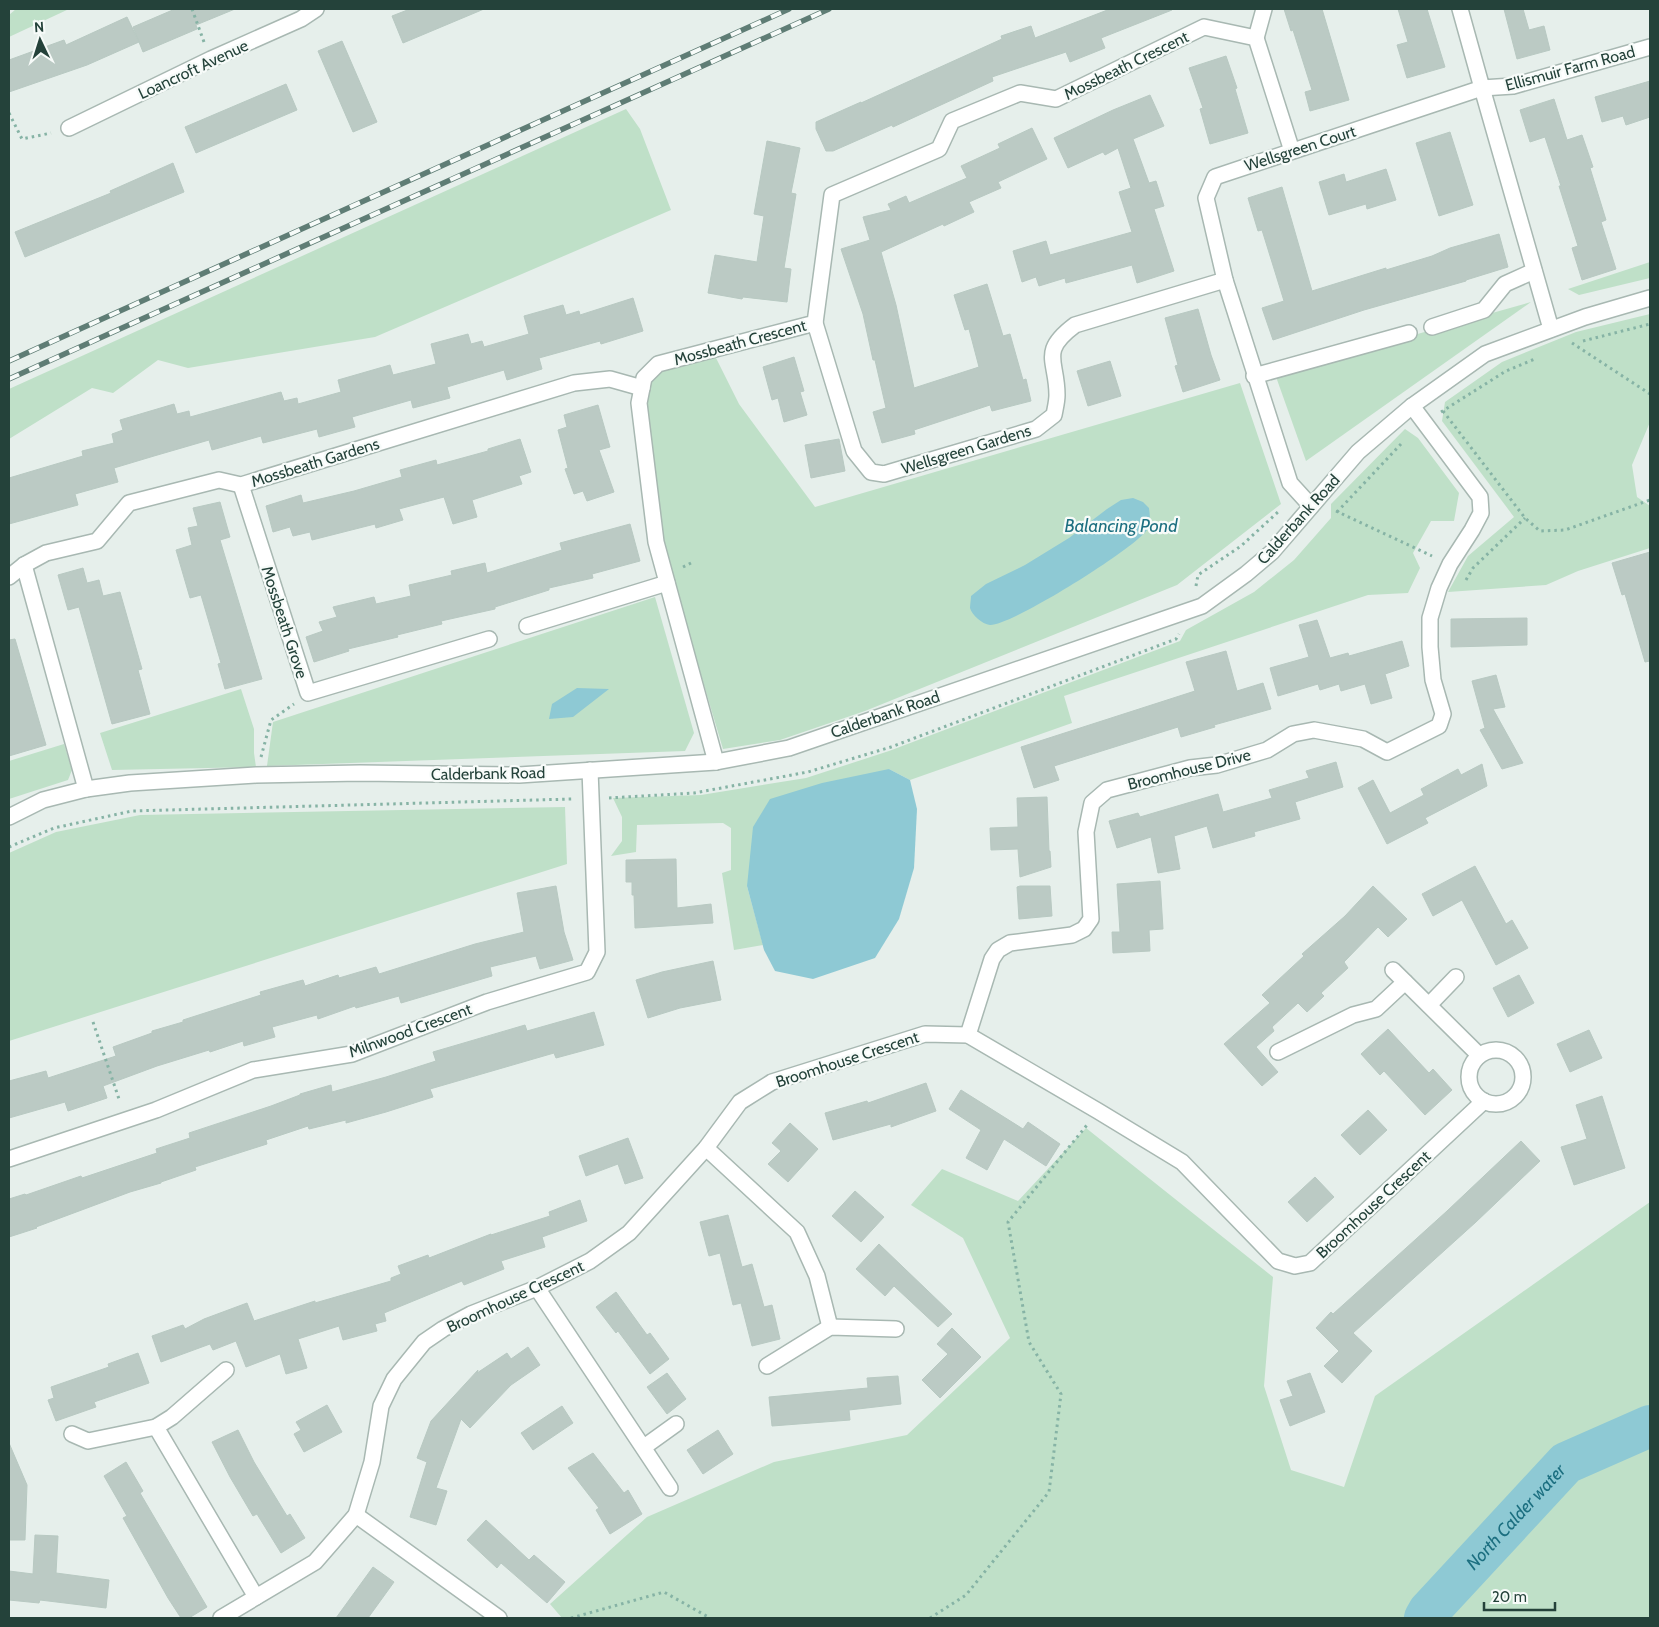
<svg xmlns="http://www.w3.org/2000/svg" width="1659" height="1627" font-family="Cabin,sans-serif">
<rect width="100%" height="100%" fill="#e6efeb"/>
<!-- green -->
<g fill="#bfe0c8">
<polygon points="16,9 69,9 9,37 9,15"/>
<polygon points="626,109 640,129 671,210 375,337 188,368 158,360 113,393 92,388 9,439 9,389"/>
<polygon points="1650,262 1650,278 1579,295 1568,289"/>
<polygon points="1531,302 1306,461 1275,374"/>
<polygon points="1650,314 1650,422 1632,465 1637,497 1650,506 1650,548 1578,571 1546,585 1448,592 1468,556 1514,517 1442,421 1445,402 1502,362 1576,332"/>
<path d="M714 354 739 404 815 507 1240 383 1281 504 1177 585 865 711 780 740 723 749 660 537 646 401C647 394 648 385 652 378 661 363 697 359 714 354Z"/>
<polygon points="1405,429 1418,438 1459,493 1454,521 1431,521 1413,553 1420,568 1408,593 1368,595 1064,696 1072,723 910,780 889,769 747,886 763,945 734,950 722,873 731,870 731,828 723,823 637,825 636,852 611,856 622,841 622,817 613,798 701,795 806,778 889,751 1180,641 1186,630 1254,592 1294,560 1331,518 1331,504"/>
<polygon points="655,597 694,733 685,751 267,766 273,722"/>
<polygon points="241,689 254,729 254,753 256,767 112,770 100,733"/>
<polygon points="64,744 72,770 68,780 9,799 9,761"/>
<polygon points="565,807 567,864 9,1041 9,853 56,832 140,815"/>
<polygon points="1086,1128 1273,1277 1264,1386 1291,1470 1344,1487 1375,1396 1650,1202 1650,1618 562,1618 550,1604 647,1517 774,1462 907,1435 1010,1338 963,1238 911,1205 942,1169 1018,1201"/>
</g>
<!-- water -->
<g fill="#8ec9d4">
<path d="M1133 498 1143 502 1149 508C1150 515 1151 524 1147 530 1134 549 1011 626 990 625 982 624 972 615 970 608 970 605 971 599 971 596L986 584 1025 565 1069 538 1107 509 1121 500Z"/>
<polygon points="577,688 609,689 573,717 549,719 552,704"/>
<polygon points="889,769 910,780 917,809 914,868 899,919 875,958 813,979 775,971 764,950 747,886 753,827 770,799 822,783"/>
</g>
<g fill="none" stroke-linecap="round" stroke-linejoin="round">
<!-- river -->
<path stroke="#8ec9d4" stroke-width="42" id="s1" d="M1425 1618 1429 1611 1566 1463 1650 1426"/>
</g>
<!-- building -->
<g fill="#bbcac4" stroke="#b8c9c2">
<polygon points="175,9 235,9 196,25 197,29 143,52 133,27"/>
<polygon points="410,9 484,9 403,43 392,16"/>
<polygon points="1110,9 1172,9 1172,10 1101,38 1105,48 1070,62 1066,52 992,77 993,81 893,127 892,125 833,151 826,151 816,129 816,122 861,102 861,103 1002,39 1001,36 1031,26 1035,38"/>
<polygon points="1284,9 1322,9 1349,100 1310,111 1305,92 1312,90 1293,30 1291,31"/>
<polygon points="1398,9 1427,9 1445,67 1407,78 1397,45 1408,42"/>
<polygon points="1504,9 1523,9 1529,30 1544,26 1550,50 1517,59"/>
<polygon points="127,17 139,42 87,65 9,92 9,60 64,40 66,45"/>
<polygon points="342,41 377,122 353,132 318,51"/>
<polygon points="1226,56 1237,88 1235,89 1248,133 1210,144 1200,109 1203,108 1189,68"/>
<polygon points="1650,81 1650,117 1626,125 1623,116 1602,122 1595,97"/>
<polygon points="286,84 297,110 196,153 185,127"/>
<polygon points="1150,95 1164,126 1133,139 1149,183 1156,181 1164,206 1154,209 1174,271 1137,283 1132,265 1066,283 1065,278 1039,286 1036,277 1022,282 1013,251 1046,241 1050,255 1132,232 1119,192 1131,188 1118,148 1105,155 1103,152 1068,168 1054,138 1113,110"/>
<polygon points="1554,99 1567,140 1582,135 1593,167 1590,168 1606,220 1601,222 1616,269 1582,280 1572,248 1578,246 1559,186 1561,186 1545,137 1530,142 1520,110"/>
<polygon points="1032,128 1047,159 998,182 1001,188 969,202 974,212 944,226 943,224 881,252 896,305 914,388 979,367 969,329 965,330 954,295 987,284 1003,336 1010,334 1023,380 1026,379 1031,401 992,411 990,405 914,430 915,434 882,443 873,412 886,408 875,360 873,360 863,314 841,249 870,240 863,217 891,210 888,204 906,196 909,203 967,178 961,166 1000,148 998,144"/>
<polygon points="1450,132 1473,205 1439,216 1416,143"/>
<polygon points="767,141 800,148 791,193 796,194 784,268 791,269 787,302 743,297 742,299 708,293 715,255 757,262 764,216 754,214"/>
<polygon points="173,163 184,192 25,257 15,232 111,193 110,191"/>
<polygon points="1386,169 1396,200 1367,209 1366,204 1329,215 1319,182 1344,174 1346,182"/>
<polygon points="1282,187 1312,291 1386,268 1386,270 1432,256 1450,248 1499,234 1508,267 1466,280 1466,281 1364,310 1273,340 1262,308 1284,301 1262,230 1258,231 1248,198"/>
<polygon points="633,298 643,331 601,344 600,341 539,358 542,369 507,380 504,370 447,387 450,398 413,408 411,400 352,417 355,427 319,437 317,429 263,443 261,436 212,450 209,440 154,456 114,468 118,482 75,494 78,505 9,524 9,478 83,456 82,451 114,443 112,434 123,430 120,420 174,404 177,414 189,411 190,417 281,392 284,401 297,398 298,404 341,392 338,380 390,365 393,375 436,364 431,344 468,334 471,344 482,341 484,347 529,334 524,316 563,305 566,315 579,311 580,315"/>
<polygon points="1198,309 1211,355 1220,380 1183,392 1175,366 1178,365 1165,318"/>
<polygon points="794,357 804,391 800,392 807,415 784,422 778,398 772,400 763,367"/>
<polygon points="1110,361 1121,396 1088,406 1077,371"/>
<polygon points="598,405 610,447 599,450 614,492 587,501 583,491 574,494 565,469 568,468 558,430 567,427 564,415"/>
<polygon points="520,439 531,472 519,476 522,484 472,500 477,517 453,524 444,497 399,509 403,520 376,528 375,524 312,540 310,532 293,536 290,527 273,532 266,506 301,495 303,503 354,491 402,477 400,470 436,460 437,465 488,451 488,449"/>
<polygon points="839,439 845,471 811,478 805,445"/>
<polygon points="220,502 230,537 220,540 262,679 225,689 218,664 221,663 201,595 190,598 176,550 192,545 188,528 198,526 193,508"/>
<polygon points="630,524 640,561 592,574 593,578 549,588 549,590 495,607 495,609 441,621 442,624 397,635 398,637 348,649 349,651 314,662 306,637 323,631 319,622 337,617 333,607 374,597 376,604 411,596 409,585 452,575 451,571 485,563 487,573 562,550 560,543"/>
<polygon points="1650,552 1650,661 1645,662 1625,594 1622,595 1612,563"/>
<polygon points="83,568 87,583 99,580 103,596 120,592 142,669 138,670 150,714 112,724 79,607 68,610 58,575"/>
<polygon points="1527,618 1527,645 1451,647 1451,619"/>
<polygon points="1317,620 1330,658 1348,653 1349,656 1402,641 1409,666 1385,674 1392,698 1371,704 1365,684 1341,691 1339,684 1320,690 1318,684 1278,696 1270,668 1309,657 1299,625"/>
<polygon points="15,639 46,745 9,756 9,640"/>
<polygon points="1226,651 1237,691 1263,683 1271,709 1214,725 1215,727 1181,737 1178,727 1054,766 1059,780 1034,788 1021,747 1195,691 1186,662"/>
<polygon points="1496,675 1505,707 1493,709 1523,763 1502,769 1480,730 1485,728 1472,681"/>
<polygon points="1336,762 1343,787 1295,802 1300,819 1254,832 1255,836 1213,848 1207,826 1174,836 1180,869 1158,873 1151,837 1117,848 1109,821 1138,813 1140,817 1218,794 1223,812 1272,798 1269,790 1309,778 1306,771"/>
<polygon points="1482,764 1487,786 1425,818 1428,823 1387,844 1358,788 1373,780 1390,813 1424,795 1421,789 1458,769 1461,775"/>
<polygon points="1047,797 1049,851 1050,851 1051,867 1020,877 1018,849 991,850 990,828 1018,827 1017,798"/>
<polygon points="676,859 677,908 711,904 713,923 635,928 634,895 632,895 632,882 626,882 626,860"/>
<polygon points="1475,866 1506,924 1512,920 1528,948 1496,965 1462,900 1433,916 1422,894"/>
<polygon points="1160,881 1163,929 1149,930 1150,951 1113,953 1112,932 1120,932 1117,884"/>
<polygon points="556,886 564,932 573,960 540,969 536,956 490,967 492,976 401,1003 399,996 356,1008 355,1006 318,1019 317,1015 272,1027 275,1037 244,1046 243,1041 210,1052 209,1050 157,1066 103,1086 107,1098 68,1111 65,1102 9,1118 9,1081 46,1071 48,1078 116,1056 113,1047 152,1033 152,1031 183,1022 183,1020 261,995 260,992 303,980 305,986 338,975 339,978 376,967 379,974 475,944 524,932 517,893"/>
<polygon points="1020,886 1050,886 1052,916 1019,919 1017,887"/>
<polygon points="1373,886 1407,919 1388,937 1378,927 1344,962 1348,968 1321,993 1324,996 1307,1012 1298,1003 1272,1027 1274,1031 1256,1047 1278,1072 1262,1086 1224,1044 1270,1003 1262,995 1304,956 1302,954 1345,916"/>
<polygon points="713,961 721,1000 680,1008 648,1018 636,980 662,972"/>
<polygon points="1519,975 1534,1003 1508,1017 1493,988"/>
<polygon points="594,1012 604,1045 556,1058 554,1053 430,1089 433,1097 386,1112 346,1123 346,1120 309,1129 308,1126 266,1140 267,1144 195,1167 196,1170 161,1182 161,1183 130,1192 36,1227 37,1228 9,1237 9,1199 25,1194 26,1195 81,1176 82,1178 157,1153 156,1149 190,1138 189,1133 271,1106 300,1095 300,1094 331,1085 332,1092 386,1077 436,1061 433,1052 525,1025 527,1031"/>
<polygon points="1388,1029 1429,1073 1433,1069 1452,1090 1425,1115 1384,1071 1380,1075 1361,1054"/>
<polygon points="1589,1030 1602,1058 1570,1072 1557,1044"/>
<polygon points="926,1083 936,1111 891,1127 891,1124 833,1140 825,1113 867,1101 868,1103"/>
<polygon points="961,1090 1023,1129 1028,1122 1060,1144 1046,1166 1004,1139 987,1170 966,1158 981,1130 949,1109"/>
<polygon points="1602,1096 1625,1168 1574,1185 1561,1147 1587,1139 1576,1105"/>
<polygon points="1368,1110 1387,1130 1360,1155 1341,1135"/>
<polygon points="790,1123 818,1149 788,1182 768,1164 781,1151 772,1143"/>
<polygon points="628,1138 643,1178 625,1184 618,1164 586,1176 579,1156"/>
<polygon points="1521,1141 1540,1161 1476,1222 1353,1333 1372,1351 1342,1383 1324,1366 1339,1351 1316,1328 1331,1312 1333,1314 1447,1211"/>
<polygon points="1315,1177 1334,1197 1307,1222 1288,1202"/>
<polygon points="855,1191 884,1217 861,1242 832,1216"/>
<polygon points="580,1200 587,1221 542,1237 545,1247 501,1261 504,1269 464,1285 462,1281 384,1313 386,1321 375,1324 377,1331 343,1340 339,1326 298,1339 307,1368 286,1374 280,1354 246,1367 236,1341 213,1350 210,1344 161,1362 152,1336 183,1325 185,1329 204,1319 247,1303 254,1321 315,1301 315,1303 391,1281 391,1278 401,1274 398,1266 428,1255 429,1258 491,1234 491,1235 550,1216 549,1212"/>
<polygon points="728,1215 742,1267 752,1264 764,1307 772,1305 780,1339 752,1346 741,1303 733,1305 720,1253 709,1256 700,1222"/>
<polygon points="879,1244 952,1314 938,1327 894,1286 885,1296 856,1269"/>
<polygon points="616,1292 647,1335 650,1333 669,1359 650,1374 618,1331 616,1333 596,1307"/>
<polygon points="952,1328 981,1357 940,1398 922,1380 948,1354 937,1344"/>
<polygon points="528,1347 540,1365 511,1385 470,1428 461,1419 436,1488 447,1491 436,1525 410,1517 427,1462 417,1458 431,1421 478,1370 477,1373 507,1353 511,1359"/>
<polygon points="138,1353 149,1383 94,1402 96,1407 56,1421 48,1400 54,1398 51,1387 109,1367 108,1364"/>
<polygon points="667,1373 686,1399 667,1414 647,1387"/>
<polygon points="1310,1373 1325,1412 1290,1426 1280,1400 1293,1396 1287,1381"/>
<polygon points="898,1376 901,1404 849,1410 850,1420 772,1426 769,1397 868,1388 867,1378"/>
<polygon points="327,1405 342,1432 304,1452 294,1434 301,1430 296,1422"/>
<polygon points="562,1406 573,1423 533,1450 521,1433"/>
<polygon points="238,1430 254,1462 287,1516 290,1514 305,1538 281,1553 257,1514 253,1516 230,1477 212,1442"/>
<polygon points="718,1430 733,1454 703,1474 687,1450"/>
<polygon points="9,1443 27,1485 25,1540 9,1540"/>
<polygon points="593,1453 624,1493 628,1490 642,1514 610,1534 596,1510 599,1508 568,1468"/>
<polygon points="126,1462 143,1491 140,1493 207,1607 189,1618 181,1618 168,1598 123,1518 127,1516 104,1476"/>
<polygon points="486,1520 529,1560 534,1555 565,1582 547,1603 501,1563 497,1568 467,1540"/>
<polygon points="35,1535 58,1536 56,1573 109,1580 106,1608 40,1600 39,1603 9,1600 9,1571 33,1574"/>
<polygon points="373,1567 394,1582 368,1618 336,1618"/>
</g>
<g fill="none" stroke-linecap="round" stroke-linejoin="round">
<defs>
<g id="minor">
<polyline points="1460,9 1482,88 1513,86 1650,47"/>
<polyline points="1256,38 1264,9"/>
<polyline points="69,128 211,59 301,19 316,9"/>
<path d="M815 323 854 451 871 472 884 474 1036 429 1054 415C1055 409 1057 402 1057 395 1057 360 1039 352 1075 325L1225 280"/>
<polyline points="1432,327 1484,310 1505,284 1534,271"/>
<polyline points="1254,376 1409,333"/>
<polyline points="241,485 308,693 489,639"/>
<polyline points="1311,506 1290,483 1225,280 1206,198 1215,177 1482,88 1551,329"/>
<polyline points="24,565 86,789"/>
<polyline points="9,577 24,565 46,553 97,541 129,503 219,480 241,485 574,383 610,379 642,388"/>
<polyline points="527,626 667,583"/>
<polyline points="716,762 656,542 639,403 644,378 658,364 815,323 832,195 939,149 952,121 1020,93 1056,99 1204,27 1256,38 1292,151"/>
<polyline points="9,817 43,800 86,789 130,783 256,775 360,773 519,775 716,762 789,748 1202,606 1246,574 1272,552 1358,452 1412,406 1485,354 1585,317 1650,298"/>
<polyline points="1393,970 1479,1055"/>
<polyline points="1429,1005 1456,977"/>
<polyline points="968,1035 992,959 998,950 1010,943 1072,935 1084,929 1091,919 1086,832 1092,803 1107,790 1190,768 1217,765 1267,750 1293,734 1314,730 1363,739 1387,752 1439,726 1443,714 1433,680 1430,647 1430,618 1439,588 1450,564 1472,530 1481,513 1480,497 1412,406"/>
<circle cx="1496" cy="1077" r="27"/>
<polyline points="1278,1052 1353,1015 1376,1009 1405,982"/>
<polyline points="706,1148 797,1232 817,1276 830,1327"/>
<polyline points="9,1159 156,1110 253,1070 352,1054 487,1002 587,972 597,952 590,770"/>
<polyline points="537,1288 670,1488"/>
<polyline points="767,1366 830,1327 896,1329"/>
<polyline points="156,1427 256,1597"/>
<polyline points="72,1434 88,1441 156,1427 172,1417 226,1370"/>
<polyline points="644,1447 676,1424"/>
<polyline points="356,1515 499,1618"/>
<polyline points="221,1618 315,1562 356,1515 372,1462 381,1406 394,1379 424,1342 443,1329 471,1314 537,1288 590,1261 629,1233 706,1148 740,1102 772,1082 925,1034 968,1035 1098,1111 1182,1162 1278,1261 1295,1266 1310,1263 1484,1101"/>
</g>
</defs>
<!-- minor casing -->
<use href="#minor" stroke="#a8b8b2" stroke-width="18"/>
<!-- path -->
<g stroke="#86b3a5" stroke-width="3" stroke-dasharray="2.5 4" stroke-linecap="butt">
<polyline points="192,9 204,42"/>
<polyline points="9,113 22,139 51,133"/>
<polyline points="1583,341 1650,324"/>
<polyline points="1572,343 1650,394"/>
<polyline points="1443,411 1525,518 1540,531 1565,530 1650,500"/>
<polyline points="1441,412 1506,371 1537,358"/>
<polyline points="1336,511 1432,556"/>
<polyline points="1337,512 1401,444"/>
<polyline points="683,567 691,563"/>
<polyline points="1466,580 1473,568 1525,518"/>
<polyline points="1196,586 1198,575 1241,546 1278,512"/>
<polyline points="261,757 271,720 294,704"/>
<polyline points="609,798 694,793 808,772 891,747 1176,639 1179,634"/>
<polyline points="9,847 54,828 132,811 572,799"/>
<polyline points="93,1022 120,1102"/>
<polyline points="571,1618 664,1592 710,1618"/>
<polyline points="930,1618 966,1595 1049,1492 1061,1394 1029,1342 1008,1222 1087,1125"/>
</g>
<!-- minor -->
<use href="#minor" stroke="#fff" stroke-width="15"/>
<defs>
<g id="rail">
<polyline points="9,361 789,9"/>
<polyline points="9,379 829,9"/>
</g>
</defs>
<!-- rail casing -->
<use href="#rail" stroke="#5f7d75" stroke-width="5.5"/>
<!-- rail -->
<use href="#rail" stroke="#f7fbf9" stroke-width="4" stroke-dasharray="11" stroke-linecap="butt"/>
</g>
<g text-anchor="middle" stroke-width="4.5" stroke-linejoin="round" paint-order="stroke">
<!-- street labels -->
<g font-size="16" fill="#24423a" stroke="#f7fbf9">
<text transform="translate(1126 65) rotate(-26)" y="6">Mossbeath Crescent</text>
<text transform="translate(1570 68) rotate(-15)" y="6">Ellismuir Farm Road</text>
<text transform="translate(193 69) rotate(-25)" y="6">Loancroft Avenue</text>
<text transform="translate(1300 148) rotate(-18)" y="6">Wellsgreen Court</text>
<text transform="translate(740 342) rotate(-15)" y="6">Mossbeath Crescent</text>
<text transform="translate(966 449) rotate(-17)" y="6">Wellsgreen Gardens</text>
<text transform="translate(315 462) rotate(-17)" y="6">Mossbeath Gardens</text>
<text transform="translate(1298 519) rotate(-48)" y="6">Calderbank Road</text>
<text transform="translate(285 622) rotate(72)" y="6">Mossbeath Grove</text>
<text transform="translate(885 714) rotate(-19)" y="6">Calderbank Road</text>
<text transform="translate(1189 769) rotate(-14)" y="6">Broomhouse Drive</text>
<text transform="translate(488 773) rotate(-1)" y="6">Calderbank Road</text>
<text transform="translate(410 1030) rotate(-20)" y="6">Milnwood Crescent</text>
<text transform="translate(847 1059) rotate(-18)" y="6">Broomhouse Crescent</text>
<text transform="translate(1373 1204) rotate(-43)" y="6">Broomhouse Crescent</text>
<text transform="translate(515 1296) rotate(-25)" y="6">Broomhouse Crescent</text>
</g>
<!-- water labels -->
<g font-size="18" font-style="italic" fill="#1c6f80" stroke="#f7fbf9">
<text x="1121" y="532">Balancing Pond</text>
<text dy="6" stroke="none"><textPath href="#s1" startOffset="136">North Calder water</textPath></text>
</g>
</g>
<!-- border -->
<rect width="1659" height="1627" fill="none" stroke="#24423a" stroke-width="20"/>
<!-- north arrow -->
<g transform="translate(40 40) rotate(356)" stroke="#f7fbf9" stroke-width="4" paint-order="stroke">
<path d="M0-4L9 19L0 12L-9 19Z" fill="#24423a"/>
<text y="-8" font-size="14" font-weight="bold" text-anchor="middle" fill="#24423a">N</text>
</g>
<!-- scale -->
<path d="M1484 1602v8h71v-8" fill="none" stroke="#24423a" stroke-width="2.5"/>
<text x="1492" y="1602" font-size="15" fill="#24423a" stroke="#f7fbf9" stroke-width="4" paint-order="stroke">20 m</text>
</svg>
